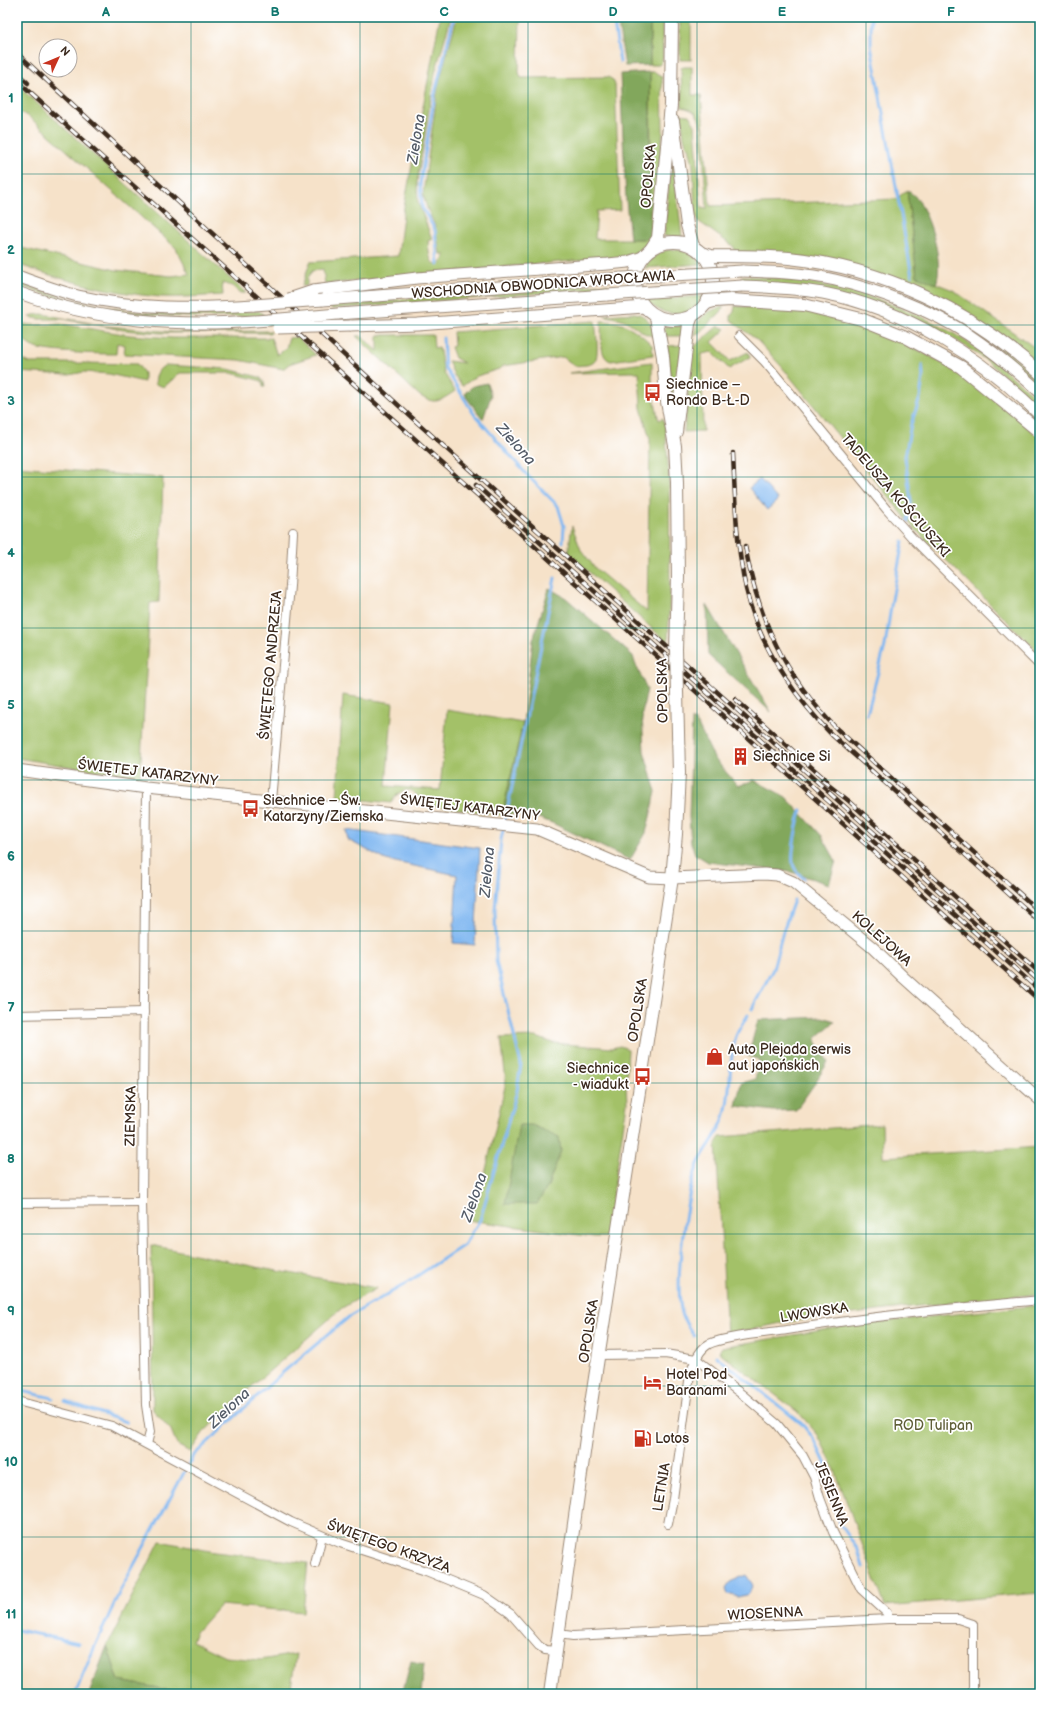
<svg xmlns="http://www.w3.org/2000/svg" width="1057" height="1711" font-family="'Balsamiq Sans',sans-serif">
<rect width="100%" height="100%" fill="#fff"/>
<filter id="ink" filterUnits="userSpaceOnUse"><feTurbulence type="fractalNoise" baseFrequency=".025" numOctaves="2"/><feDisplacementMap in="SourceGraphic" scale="8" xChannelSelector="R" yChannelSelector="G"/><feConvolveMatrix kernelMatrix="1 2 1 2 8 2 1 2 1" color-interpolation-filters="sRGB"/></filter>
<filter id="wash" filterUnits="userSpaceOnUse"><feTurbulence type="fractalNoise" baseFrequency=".012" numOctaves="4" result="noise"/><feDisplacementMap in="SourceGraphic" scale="16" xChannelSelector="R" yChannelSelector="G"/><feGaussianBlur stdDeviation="0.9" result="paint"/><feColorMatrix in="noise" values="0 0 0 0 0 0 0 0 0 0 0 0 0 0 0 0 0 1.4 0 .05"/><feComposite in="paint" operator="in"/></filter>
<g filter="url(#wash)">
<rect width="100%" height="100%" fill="#f6e2c9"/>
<!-- green -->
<g fill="#a3c168" stroke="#6f7643">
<path d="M440 17H451L435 73 417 182 418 202 432 239 428 241C429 249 428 258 434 264L441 263 444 258V254H440L435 226 427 208 423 194 438 86 457 17H520L519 72 521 78 608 77 613 80 615 85 620 210 597 211 595 239H644L651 156 650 72H655L662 77 663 131 653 236 652 239 637 253 621 257 525 265 325 284 323 269 312 271 307 279V286H302L310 262 398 256 404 207Z"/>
<polygon points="650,17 662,17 663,57 661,63 659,65 650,65"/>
<rect x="680" y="17" width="11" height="43"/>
<path d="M684 67H692V95H701L710 206 896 199 907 190 917 276 953 290 1034 347 1040 354V368L908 283 734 251V247L698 221 695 214 693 165 689 147H687L684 138 681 114 689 115 695 125 701 208 707 209 701 126C698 113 694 110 682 107L681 68Z"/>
<path d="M17 85 246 293H240L232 286 222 283 223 295C202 296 181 298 161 297 111 293 64 281 17 264V247L116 270 171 276 189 274 176 248 28 116 17 111Z"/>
<polygon points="672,152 682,237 664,236"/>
<path d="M672 249C684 250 693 254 701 264L645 268C651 257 660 251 672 249Z"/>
<path d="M742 276C816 278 887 296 951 332 984 351 1013 376 1040 402V407L986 360 957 341 902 313 878 304 742 281Z"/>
<path d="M17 282C58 298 105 309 150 313 186 316 223 313 259 311L264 315C177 321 100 315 17 285Z"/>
<polygon points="607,284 607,288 332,309 329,305"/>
<path d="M703 296C692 320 662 318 646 300Z"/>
<polygon points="735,306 809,311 883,331 961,373 991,396 1040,438 1040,654 913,527 782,367 758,341 731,320 731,315 734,312"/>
<path d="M723 307V310L700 332 694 335C696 319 707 310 723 307Z"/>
<path d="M635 313C647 315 653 325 655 336 643 336 636 326 626 321 619 317 612 318 604 315Z"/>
<polygon points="42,314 107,326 173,332 271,331 271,333 160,333 123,330 63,319 39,319 29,317 33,315"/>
<polygon points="958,318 1013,356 1040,379 1040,385 999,350 956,322"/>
<path d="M595 321C596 329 600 357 594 362 590 366 581 365 575 366L563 357 503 366 499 369 477 376 462 386 454 375 448 361 464 363 455 358 451 347 454 346 453 332Z"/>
<path d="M601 321C624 321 636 329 652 345L653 355 611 361C598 358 602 332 601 321Z"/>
<path d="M24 324 34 325 61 324 130 335 173 338H271L277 355 286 348 289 338 297 337 316 355 289 364 283 369 239 360 124 354 125 345 117 343 116 354C100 354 42 353 31 346 22 341 22 333 24 324Z"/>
<polygon points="666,326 683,326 683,336 666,336 664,327"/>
<polygon points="718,326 726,329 712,342 730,361 748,352 750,357 729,369 712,352 702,354 703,431 684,432 692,346 695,346"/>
<path d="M378 335H433L434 348 439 347 444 373 455 391C440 401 436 405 420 396L356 336H361L378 351Z"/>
<polygon points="682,345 674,412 667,346"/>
<polygon points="17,357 30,363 84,363 137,364 144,373 144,382 109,374 84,372 69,375 17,372"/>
<polygon points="652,362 652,388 658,417 659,420 663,418 665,426 669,476 670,585 668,643 568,553 572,526 581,550 595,568 647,612 650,439 641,408 639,372 569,373"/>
<path d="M166 365 228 369 259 377 264 381 265 387H263L262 381 231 373H180L164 387 155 384C156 375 157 369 166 365Z"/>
<polygon points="17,466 163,478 159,602 150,603 140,778 17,758"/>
<path d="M343 695 393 703 386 786 440 790 447 710 523 723 502 815 421 804 418 796 410 790C400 790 397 794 391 803L337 797Z"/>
<polygon points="536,1037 553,1043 612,1048 620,1046 628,1049 626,1086 627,1103 606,1237 594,1237 467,1220 480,1196 506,1082 501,1038"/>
<polygon points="882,1124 883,1157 1040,1147 1040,1294 918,1306 781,1323 727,1335 716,1143 720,1137"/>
<polygon points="151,1245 266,1269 377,1288 342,1308 242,1395 203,1433 190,1452 177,1445 171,1430 153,1410"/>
<polygon points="1040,1305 1040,1593 885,1606 834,1468 818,1435 799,1413 719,1352 722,1347 853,1325"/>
<polygon points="160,1541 215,1552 308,1563 303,1612 220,1605 196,1632 192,1641 225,1657 260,1660 296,1654 290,1694 193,1694 119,1681 107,1646"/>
</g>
<!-- forest -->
<g fill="#82a75c" stroke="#5e683d">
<polygon points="617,17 650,17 650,65 625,66"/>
<polygon points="650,72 650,236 644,239 630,239 626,200 620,74"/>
<path d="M907 190C911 193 918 198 920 203 931 222 944 263 936 284L917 276Z"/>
<polygon points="487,383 491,396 483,419 466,397 465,393 473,386"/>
<polygon points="549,588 566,598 633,656 635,663 647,689 642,714 644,751 656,792 646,833 630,860 552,823 525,813 502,815 523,723 533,640"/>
<polygon points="707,605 771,712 708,655"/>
<polygon points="692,719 697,723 714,758 738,786 754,780 786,797 822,836 836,861 829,884 791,872 708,862 695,854 691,843 689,817"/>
<polygon points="822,1017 835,1021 815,1039 828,1062 813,1086 796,1110 774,1111 736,1106 741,1083 755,1079 760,1060 748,1056 758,1020"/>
<polygon points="519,1125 532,1125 559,1137 561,1151 548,1186 537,1204 505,1204"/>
<polygon points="107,1646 119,1681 193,1694 89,1694"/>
<polygon points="411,1661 424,1664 421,1694 402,1694"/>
</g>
<!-- water -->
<g fill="#81b8f1" stroke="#5e7188">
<polygon points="760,479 778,500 767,510 749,488"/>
<polygon points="346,830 480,848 475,945 453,943 457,875 386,860 348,840"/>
<polygon points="746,1575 753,1585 749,1594 738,1597 728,1594 726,1588 730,1582"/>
</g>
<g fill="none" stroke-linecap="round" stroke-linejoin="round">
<!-- stream -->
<g stroke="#81b8f1" stroke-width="3">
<polyline points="613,17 620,62"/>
<polyline points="871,17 871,46 912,276"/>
<polyline points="438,264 435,230 422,207 420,184 435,93 454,17"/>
<polyline points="443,338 445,368 474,414 528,476 558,506 564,526 563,542"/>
<polyline points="908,521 911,501 905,457 911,424 920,398 923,376 922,365"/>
<polyline points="867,714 885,646 892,600 903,541"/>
<path d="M802 810C797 820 791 853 793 864 794 870 800 875 804 879"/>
<polyline points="752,1009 773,969 783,931 794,900"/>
<path d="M694 1336C688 1327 683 1320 681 1309 675 1279 686 1190 699 1162 707 1146 719 1134 724 1117 732 1092 728 1064 735 1039 737 1031 744 1022 748 1015"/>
<polyline points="716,1356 802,1424 814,1439 828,1469 833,1485 833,1503 839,1522 858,1550 863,1567"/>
<polyline points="17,1390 53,1398"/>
<polyline points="65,1401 126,1422"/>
<polyline points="17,1630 79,1643"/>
<polyline points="75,1694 95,1646 120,1591 193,1456 281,1374 350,1316 402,1286 464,1245 480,1220 517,1091 521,1064 496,961 495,910 501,840 555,578"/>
</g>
</g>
</g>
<g filter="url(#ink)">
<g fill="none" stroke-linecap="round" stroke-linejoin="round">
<defs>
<g id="street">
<polyline points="739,336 765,362 887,510 915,541 1040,666"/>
<polyline points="146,788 142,1202 146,1405 150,1432 147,1444"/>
<polyline points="271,801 290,586 293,532"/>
<polyline points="17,1015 144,1012"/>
<polyline points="17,1203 142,1202"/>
<polyline points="599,1355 665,1354 696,1359 744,1396 777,1424 803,1456 814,1477 820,1498 833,1532 861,1589 887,1613 888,1619"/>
<polyline points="17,1401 112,1426 291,1522 340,1543 426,1571 484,1595 511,1614 539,1646 545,1650 556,1651"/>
<path d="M668 1524 673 1499 690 1374C694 1364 698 1350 709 1344 727 1336 766 1333 787 1330 871 1316 955 1308 1040 1300"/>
<polyline points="315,1564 322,1536"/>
<polyline points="558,1634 573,1636 888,1619 958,1619 973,1624 973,1694"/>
</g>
<g id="secondary">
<path d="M742 271C773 272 805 273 835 280 878 290 933 311 969 335 994 352 1018 372 1040 392"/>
<path d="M17 276C37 283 57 291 78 296 136 309 194 309 254 305"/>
<path d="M742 286C769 287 796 288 823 293 906 309 981 357 1040 415"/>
<polyline points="313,291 417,278 608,264 628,262 643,257"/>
<path d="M17 292C99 323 183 327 269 320"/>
<polyline points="323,300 606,279"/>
<polyline points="338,314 607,295"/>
<polyline points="350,326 418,324 644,307"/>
<polyline points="17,770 146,788 537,829 649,877 672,878 764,874 777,875 793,882 873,948 903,977 1040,1100"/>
</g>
<g id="primary">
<polyline points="673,121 687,225 693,246"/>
<circle cx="674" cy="281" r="39"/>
<polyline points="651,249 658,238 671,105 672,17"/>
<path d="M701 253 710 256C736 256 763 256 789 258 884 268 970 310 1040 373"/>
<polyline points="707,303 714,301 731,300 804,305 861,319 906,337 961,367 1040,432"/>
<polyline points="656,317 663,357 666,396 675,446 677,483 678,577 676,650"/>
<polyline points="676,432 689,324 692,316"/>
<polyline points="550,1694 590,1410 672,878 676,834 679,773 677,692"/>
</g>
</defs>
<!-- street casing -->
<use href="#street" stroke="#988674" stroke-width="10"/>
<!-- secondary casing -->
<use href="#secondary" stroke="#988674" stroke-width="13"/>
<!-- primary casing -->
<use href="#primary" stroke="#988674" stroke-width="14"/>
<!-- street -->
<use href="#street" stroke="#fff" stroke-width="8"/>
<!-- secondary -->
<use href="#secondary" stroke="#fff" stroke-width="11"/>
<!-- primary -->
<use href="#primary" stroke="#fff" stroke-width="12"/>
<defs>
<g id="rail">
<polyline points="17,53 409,415 1040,982"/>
<polyline points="17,73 28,83"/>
<polyline points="17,81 1040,1001"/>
<path d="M733 453C735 498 736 544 746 589 759 646 792 694 832 735L1040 922"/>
<polyline points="476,485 1040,991"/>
<path d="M745 546C758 619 784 675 837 729L1040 912"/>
<polyline points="735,699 827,781"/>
<polyline points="822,780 849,801 1040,973"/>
</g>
</defs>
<!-- rail casing -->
<use href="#rail" stroke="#3b2a1e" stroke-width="4.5"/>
<!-- rail -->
<use href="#rail" stroke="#fff" stroke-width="3" stroke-dasharray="9" stroke-linecap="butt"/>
<defs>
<g id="secondary-bridge">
<polyline points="606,279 742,271"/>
<polyline points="607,295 742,286"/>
<polyline points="289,299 313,291"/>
<polyline points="254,305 323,300"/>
<polyline points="269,320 338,314"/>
<polyline points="278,328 350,326"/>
</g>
<polyline id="primary-bridge" points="676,650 677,692"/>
</defs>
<!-- secondary-bridge casing -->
<use href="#secondary-bridge" stroke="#988674" stroke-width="13" stroke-linecap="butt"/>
<!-- primary-bridge casing -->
<use href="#primary-bridge" stroke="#988674" stroke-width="14" stroke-linecap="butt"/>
<!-- secondary-bridge -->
<use href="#secondary-bridge" stroke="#fff" stroke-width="11"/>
<!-- primary-bridge -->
<use href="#primary-bridge" stroke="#fff" stroke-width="12"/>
</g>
</g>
<!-- grid -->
<path fill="none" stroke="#0f766e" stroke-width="1" stroke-opacity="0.55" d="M191 17V1694M360 17V1694M528 17V1694M697 17V1694M866 17V1694M17 174H1040M17 325H1040M17 477H1040M17 628H1040M17 780H1040M17 931H1040M17 1083H1040M17 1234H1040M17 1386H1040M17 1537H1040"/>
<!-- icons -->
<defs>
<symbol id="bus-bare" viewBox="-9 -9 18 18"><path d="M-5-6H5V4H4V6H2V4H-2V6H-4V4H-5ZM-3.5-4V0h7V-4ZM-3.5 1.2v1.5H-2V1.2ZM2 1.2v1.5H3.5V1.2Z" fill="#c8321e" stroke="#fff" stroke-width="2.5" paint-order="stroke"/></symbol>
<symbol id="building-bare" viewBox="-9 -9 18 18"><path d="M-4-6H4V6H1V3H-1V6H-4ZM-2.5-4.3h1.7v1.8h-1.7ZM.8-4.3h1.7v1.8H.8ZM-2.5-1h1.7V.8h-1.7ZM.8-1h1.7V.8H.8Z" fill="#c8321e" stroke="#fff" stroke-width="2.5" paint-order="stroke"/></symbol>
<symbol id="shop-bare" viewBox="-9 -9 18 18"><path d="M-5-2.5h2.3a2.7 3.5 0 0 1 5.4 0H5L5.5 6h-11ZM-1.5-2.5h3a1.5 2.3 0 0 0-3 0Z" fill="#c8321e" stroke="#fff" stroke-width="2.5" paint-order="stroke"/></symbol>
<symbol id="hotel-bare" viewBox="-9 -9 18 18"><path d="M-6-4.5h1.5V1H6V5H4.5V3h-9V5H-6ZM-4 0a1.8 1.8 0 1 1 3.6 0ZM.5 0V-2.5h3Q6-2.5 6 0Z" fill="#c8321e" stroke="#fff" stroke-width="2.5" paint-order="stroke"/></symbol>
<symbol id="fuel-bare" viewBox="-9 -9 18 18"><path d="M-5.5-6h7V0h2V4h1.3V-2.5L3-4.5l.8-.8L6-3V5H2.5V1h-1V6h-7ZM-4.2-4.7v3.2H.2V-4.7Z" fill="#c8321e" stroke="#fff" stroke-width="2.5" paint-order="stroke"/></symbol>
</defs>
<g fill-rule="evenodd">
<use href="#bus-bare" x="640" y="380" width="25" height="25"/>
<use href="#building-bare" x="728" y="744" width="25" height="25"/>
<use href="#bus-bare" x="238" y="796" width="25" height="25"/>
<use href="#shop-bare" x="702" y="1044" width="25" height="25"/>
<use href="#bus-bare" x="630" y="1064" width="25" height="25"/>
<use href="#hotel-bare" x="640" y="1370" width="25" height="25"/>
<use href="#fuel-bare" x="630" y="1426" width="25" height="25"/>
</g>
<g text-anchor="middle" stroke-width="3.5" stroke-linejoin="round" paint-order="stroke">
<!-- street labels -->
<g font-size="14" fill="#3b2a1e" stroke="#fff">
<text transform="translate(648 176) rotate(-85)" y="5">OPOLSKA</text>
<text transform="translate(543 284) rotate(-4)" y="5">WSCHODNIA OBWODNICA WROCŁAWIA</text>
<text transform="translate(896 495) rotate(49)" y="5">TADEUSZA KOŚCIUSZKI</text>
<text transform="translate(270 665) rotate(-85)" y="5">ŚWIĘTEGO ANDRZEJA</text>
<text transform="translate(662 691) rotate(-91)" y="5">OPOLSKA</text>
<text transform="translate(148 772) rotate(7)" y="5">ŚWIĘTEJ KATARZYNY</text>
<text transform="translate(470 807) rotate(7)" y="5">ŚWIĘTEJ KATARZYNY</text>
<text transform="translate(882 938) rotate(42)" y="5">KOLEJOWA</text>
<text transform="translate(637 1010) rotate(-81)" y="5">OPOLSKA</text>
<text transform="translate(130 1116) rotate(-89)" y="5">ZIEMSKA</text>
<text transform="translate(814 1312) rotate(-9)" y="5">LWOWSKA</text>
<text transform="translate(588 1331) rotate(-81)" y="5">OPOLSKA</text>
<text transform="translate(661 1487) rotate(-81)" y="5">LETNIA</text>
<text transform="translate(832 1493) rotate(68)" y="5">JESIENNA</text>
<text transform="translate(389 1546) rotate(20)" y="5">ŚWIĘTEGO KRZYŻA</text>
<text transform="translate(765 1613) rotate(-3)" y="5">WIOSENNA</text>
</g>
<!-- poi labels -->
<g font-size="14" fill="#3b2a1e" stroke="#fff" text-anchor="start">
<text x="666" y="389">Siechnice –<tspan x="666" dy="16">Rondo B-Ł-D</tspan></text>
<text x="753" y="761">Siechnice Si</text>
<text x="263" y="805">Siechnice – Św.<tspan x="263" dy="16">Katarzyny/Ziemska</tspan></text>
<text x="728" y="1054">Auto Plejada serwis<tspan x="728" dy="16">aut japońskich</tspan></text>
<text x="629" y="1073" text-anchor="end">Siechnice<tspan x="629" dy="16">- wiadukt</tspan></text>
<text x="666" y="1379">Hotel Pod<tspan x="666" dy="16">Baranami</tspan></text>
<text x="655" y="1443">Lotos</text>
</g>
<!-- park labels -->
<g font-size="14" fill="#5f5f38" stroke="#fff">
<text x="933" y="1430">ROD Tulipan</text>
</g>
<!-- water labels -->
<g font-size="15" font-style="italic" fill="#545c68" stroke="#fff">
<text transform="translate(416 139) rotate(-81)" y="5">Zielona</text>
<text transform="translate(516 444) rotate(48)" y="5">Zielona</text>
<text transform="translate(487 872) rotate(-85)" y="5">Zielona</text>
<text transform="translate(474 1197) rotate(-71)" y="5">Zielona</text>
<text transform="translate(229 1408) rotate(-43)" y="5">Zielona</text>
</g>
</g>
<!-- margin -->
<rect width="1057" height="1711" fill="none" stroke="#fff" stroke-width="44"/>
<!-- north arrow -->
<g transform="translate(58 58) rotate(46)"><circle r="19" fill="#ffffff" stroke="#b1aaa5"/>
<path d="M0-3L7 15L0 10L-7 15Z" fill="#c8321e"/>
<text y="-6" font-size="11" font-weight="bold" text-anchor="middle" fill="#3b2a1e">N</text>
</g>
<rect x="22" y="22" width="1013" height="1667" fill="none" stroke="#0f766e" stroke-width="1.5"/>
<g font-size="13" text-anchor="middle" font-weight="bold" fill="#0f766e">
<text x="106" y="16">A</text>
<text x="275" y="16">B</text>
<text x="444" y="16">C</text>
<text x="613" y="16">D</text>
<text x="782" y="16">E</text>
<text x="951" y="16">F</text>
<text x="11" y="102">1</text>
<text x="11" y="254">2</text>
<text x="11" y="405">3</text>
<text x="11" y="557">4</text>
<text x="11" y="709">5</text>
<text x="11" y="860">6</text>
<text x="11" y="1012">7</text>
<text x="11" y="1163">8</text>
<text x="11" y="1315">9</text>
<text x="11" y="1466">10</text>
<text x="11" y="1618">11</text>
</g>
</svg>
